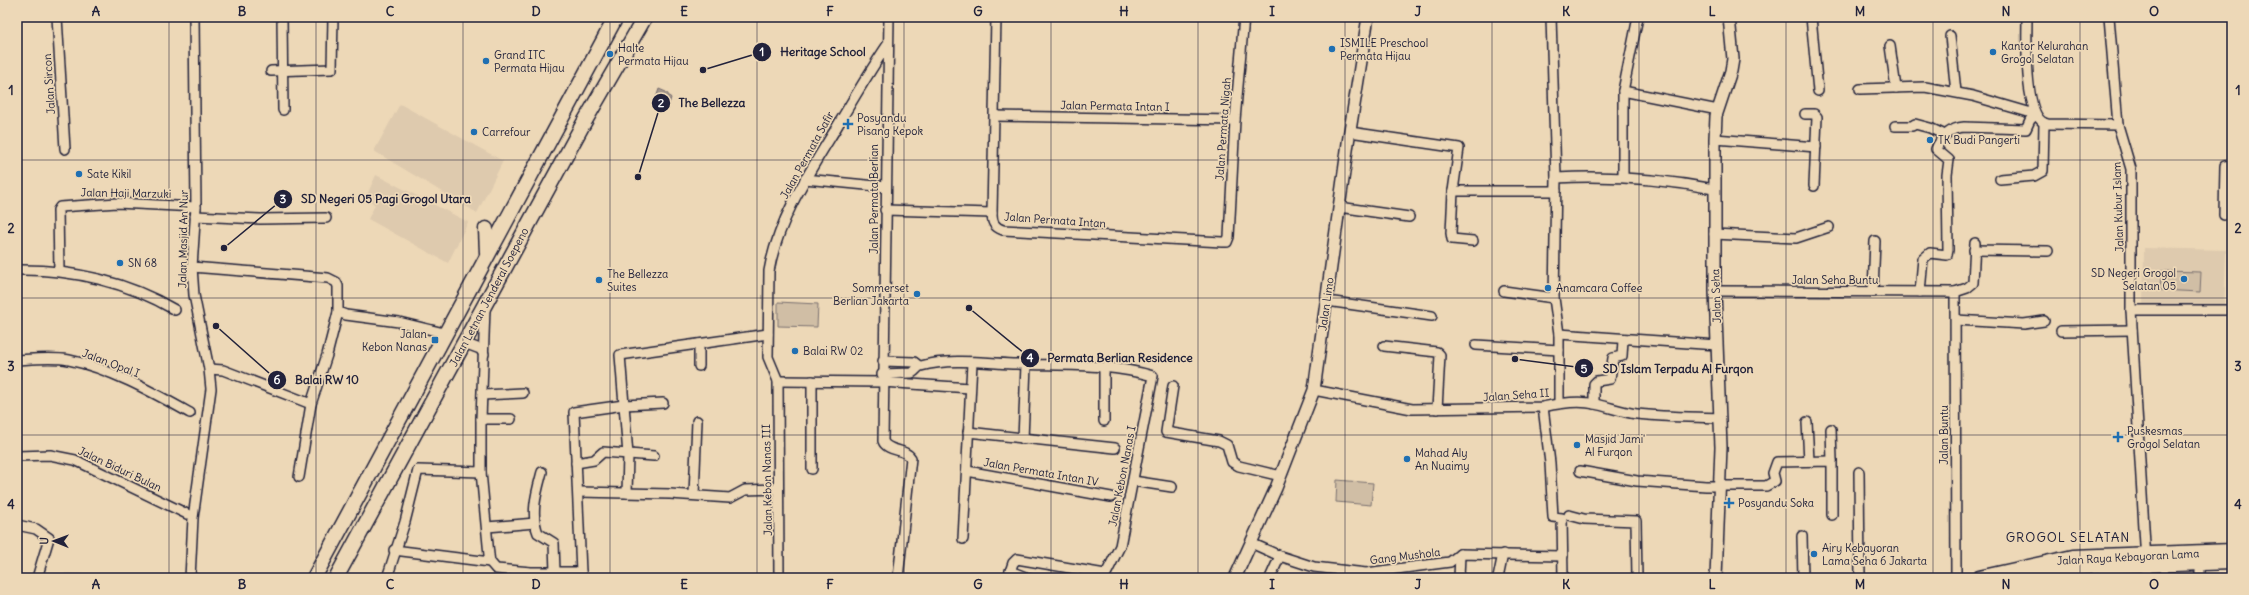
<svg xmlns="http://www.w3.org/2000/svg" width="2249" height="595" font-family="Delius,sans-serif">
<rect width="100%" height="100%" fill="#edd8b7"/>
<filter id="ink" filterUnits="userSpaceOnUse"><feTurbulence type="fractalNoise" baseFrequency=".025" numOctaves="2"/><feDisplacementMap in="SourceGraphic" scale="8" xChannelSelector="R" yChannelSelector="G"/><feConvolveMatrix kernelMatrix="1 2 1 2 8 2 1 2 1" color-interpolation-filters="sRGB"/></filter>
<g filter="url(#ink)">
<!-- built -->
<g fill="#decaae">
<polygon points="400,104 503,161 477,213 374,151"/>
<polygon points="376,175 468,222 448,263 368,219 375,205 366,197"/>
<polygon points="2144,248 2226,250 2224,310 2143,307"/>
<polygon points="65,573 186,578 64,578"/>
</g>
<!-- green -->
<g fill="#d0bea5" stroke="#797070">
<polygon points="2161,271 2201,272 2200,292 2160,290"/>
<polygon points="778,302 818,304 817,327 778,326"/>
<polygon points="1337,480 1373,483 1371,505 1336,502"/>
</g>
<!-- water -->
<polygon fill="#a7998d" stroke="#72696c" points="659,89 666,92 671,98 668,107 661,108 654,104"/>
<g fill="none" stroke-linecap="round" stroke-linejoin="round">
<defs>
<g id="minor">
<polyline points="57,17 65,149"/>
<polyline points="282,17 283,110"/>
<path d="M889 17 883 441C887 452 905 448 911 458L898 578"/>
<path d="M996 17 992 213C992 222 994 227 1003 230L1222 242H1227L1229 237 1235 120 1244 17"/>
<polyline points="1551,17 1556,178 1554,298 1559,334 1559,403"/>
<polyline points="1811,17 1818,91"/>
<path d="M2027 17C2027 37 2023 121 2048 124L2118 125"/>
<polyline points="2109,17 2118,125 2131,169 2131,310 2147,578"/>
<polyline points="1950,36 1956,92"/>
<polyline points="1890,46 1896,88"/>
<polyline points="271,71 332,69 333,17"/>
<polyline points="1860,89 1925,87 1973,96 2035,114"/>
<polyline points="1623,91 1718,110"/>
<polyline points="1805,114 1814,114 1817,117 1814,186"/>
<polyline points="995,116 1235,120"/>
<polyline points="1895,126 1912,126 1915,124 1930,128 1945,135"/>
<polyline points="1350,132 1459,148 1453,191 1451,233 1452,239 1473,241"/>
<polyline points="1715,139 1816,147"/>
<polyline points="1623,177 1623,91 1638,17"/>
<path d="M1556 178C1610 175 1661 179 1714 189"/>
<polyline points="805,179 886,187"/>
<polyline points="2000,179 2034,176 2043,171 2044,123"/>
<polyline points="1453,191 1556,191"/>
<polyline points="1339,207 1409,217"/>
<polyline points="885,210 992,213"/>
<polyline points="2224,215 2225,166 2232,165"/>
<polyline points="195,216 260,219 326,218"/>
<polyline points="1714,234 1796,238 1829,227"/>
<polyline points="1974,250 2048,251"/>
<polyline points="192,267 328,278 336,282 338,286 338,312 327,355 311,404 223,370 209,369"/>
<path d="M17 270C72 269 128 282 175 310"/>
<polyline points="59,271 58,210 60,207 117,203 196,207"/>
<polyline points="1504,291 1554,298"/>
<polyline points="1715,291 1955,292 1967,288 1973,283 1975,243"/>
<polyline points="1873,292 1875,241"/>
<path d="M1920 292 1923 259 1930 253 1947 255 1948 250 1947 175 1949 160 1936 149C1942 136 1950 128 1964 127L2026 129 2030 120 2035 115"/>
<polyline points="1955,292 1956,578"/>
<polyline points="1327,301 1432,316"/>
<polyline points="2131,310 2232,310"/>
<polyline points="338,312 346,315 399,322 444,333"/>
<polyline points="1956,320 2024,324 2044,321"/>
<polyline points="2061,331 2132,330"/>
<polyline points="1559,334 1717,345"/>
<polyline points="464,343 480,349 484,354"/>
<polyline points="699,344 699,366"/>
<polyline points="1476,345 1559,350"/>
<polyline points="1384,346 1437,352 1440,355 1437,409"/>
<path d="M17 360C34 359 53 357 69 360 110 368 154 393 190 413"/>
<polyline points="883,361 914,362 919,366"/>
<polyline points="1104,368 1104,421"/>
<path d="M882 374 912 373C916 371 917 367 921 366 949 358 987 363 1016 364 1061 366 1109 363 1153 376L1120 546 1104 578"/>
<polyline points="778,381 882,382 970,388"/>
<polyline points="1173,386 1166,432 1219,441 1227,445 1232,462 1239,466 1281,476"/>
<path d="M1314 390 1412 409 1543 407C1560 403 1578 400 1595 404 1609 407 1622 412 1637 414 1664 417 1692 417 1719 418"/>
<polyline points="482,395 523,393"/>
<polyline points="1594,404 1594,384 1597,381 1610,379 1613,358 1622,356 1623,340"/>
<polyline points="1543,407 1550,463 1553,517 1562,518 1563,578"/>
<polyline points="481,419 511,419"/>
<polyline points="1807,422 1809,461"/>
<polyline points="1831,429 1832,461"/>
<polyline points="968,432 1115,448"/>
<polyline points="1023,439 1026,365"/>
<polyline points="17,456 50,455 75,460 187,514"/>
<polyline points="576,463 594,460 603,452 654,456"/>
<polyline points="812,469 812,381"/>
<polyline points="967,471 1111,497"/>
<polyline points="1580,471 1637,481 1706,486 1766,486 1775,481 1773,473 1777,462 1832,461 1832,515"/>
<polyline points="481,472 489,555 490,562 496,569 531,572 581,572 581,577"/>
<path d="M542 472C537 491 530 513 538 533L554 543 555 572"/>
<polyline points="1859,472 1860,578"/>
<polyline points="299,477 311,404"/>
<polyline points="1133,481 1172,487"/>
<polyline points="579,492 670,494 730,498 745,490 778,489"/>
<polyline points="627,493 628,455 620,355 768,334"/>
<polyline points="694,495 697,421"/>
<polyline points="1569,515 1584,519 1636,521 1637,578"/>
<polyline points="17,525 36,529 49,538 37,578"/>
<polyline points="487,527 535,523"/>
<polyline points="1802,536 1803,578"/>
<polyline points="963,539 972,363"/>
<polyline points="1251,543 1280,556 1314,567 1366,573 1450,562 1460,554 1563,556"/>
<polyline points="394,550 490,562"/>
<polyline points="2200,564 2200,578"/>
<polyline points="1010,571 1028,578"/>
<polyline points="581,572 574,412 624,405 663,403"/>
<polyline points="190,578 193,518 211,389 209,369 194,295 192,267 196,207 194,17"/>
<polyline points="387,578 405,522 418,470 481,472 481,419 485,308"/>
<path d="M779 578 778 381 768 357 769 271C778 220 808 174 835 130 852 101 869 72 888 44"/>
<polyline points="1008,578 1013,563 1017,559 1105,574"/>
<polyline points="1270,578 1280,556"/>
<polyline points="1459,578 1460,554"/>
<polyline points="1498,578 1503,554"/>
</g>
<g id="tertiary">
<polyline points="1235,578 1276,488 1314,390 1348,143 1368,17"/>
<polyline points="1716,578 1721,447 1715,291 1715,139 1716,116 1731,71 1733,59 1729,17"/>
</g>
<g id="primary">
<polyline points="486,229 487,253"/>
<polyline points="314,578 616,17"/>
<polyline points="336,578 582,126 645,17"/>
<polyline points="1979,578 2073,557 2232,551"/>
<polyline points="2023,578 2065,569 2088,567 2232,562"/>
</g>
</defs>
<!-- minor casing -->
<use href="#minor" stroke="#22223b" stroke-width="12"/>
<!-- tertiary casing -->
<use href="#tertiary" stroke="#22223b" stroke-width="14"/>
<!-- primary casing -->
<use href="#primary" stroke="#22223b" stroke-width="17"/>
<!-- minor -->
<use href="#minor" stroke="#edd8b7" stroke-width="9"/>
<!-- tertiary -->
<use href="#tertiary" stroke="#edd8b7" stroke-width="11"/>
<!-- primary -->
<use href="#primary" stroke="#edd8b7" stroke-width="14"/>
</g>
</g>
<!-- grid -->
<path fill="none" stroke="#22223b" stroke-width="1" stroke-opacity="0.55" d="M169 17V578M316 17V578M463 17V578M610 17V578M757 17V578M904 17V578M1051 17V578M1198 17V578M1345 17V578M1492 17V578M1639 17V578M1786 17V578M1933 17V578M2080 17V578M17 160H2232M17 298H2232M17 435H2232"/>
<!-- markers -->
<g fill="#1f6fb2" stroke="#edd8b7" stroke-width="1.5">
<circle cx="1332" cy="49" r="4"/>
<circle cx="1993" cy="52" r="4"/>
<circle cx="610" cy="54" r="4"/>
<circle cx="486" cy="61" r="4"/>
<path d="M846 118h4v4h4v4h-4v4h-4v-4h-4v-4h4z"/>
<circle cx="474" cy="132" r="4"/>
<circle cx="1930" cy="140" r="4"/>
<circle cx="79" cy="174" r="4"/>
<circle cx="120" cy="263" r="4"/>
<circle cx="2184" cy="279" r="4"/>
<circle cx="599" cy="280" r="4"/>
<circle cx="1548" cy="288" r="4"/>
<circle cx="917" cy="294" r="4"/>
<rect x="431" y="336" width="8" height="8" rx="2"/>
<circle cx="795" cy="351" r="4"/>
<path d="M2116 431h4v4h4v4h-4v4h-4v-4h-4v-4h4z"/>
<circle cx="1577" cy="445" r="4"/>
<circle cx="1407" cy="459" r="4"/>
<path d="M1727 497h4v4h4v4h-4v4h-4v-4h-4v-4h4z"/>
<circle cx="1814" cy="554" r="4"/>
</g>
<g text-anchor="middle" stroke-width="3.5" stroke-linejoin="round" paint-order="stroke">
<!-- poi labels -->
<g font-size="11" fill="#22223b" stroke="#edd8b7" text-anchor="start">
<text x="1340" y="47">ISMILE Preschool<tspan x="1340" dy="13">Permata Hijau</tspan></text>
<text x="2001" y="50">Kantor Kelurahan<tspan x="2001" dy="13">Grogol Selatan</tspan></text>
<text x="618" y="52">Halte<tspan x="618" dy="13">Permata Hijau</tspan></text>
<text x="494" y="59">Grand ITC<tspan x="494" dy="13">Permata Hijau</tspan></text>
<text x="857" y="122">Posyandu<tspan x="857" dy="13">Pisang Kepok</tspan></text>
<text x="482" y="136">Carrefour</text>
<text x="1938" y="144">TK Budi Pangerti</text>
<text x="87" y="178">Sate Kikil</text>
<text x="128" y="267">SN 68</text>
<text x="2176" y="277" text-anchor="end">SD Negeri Grogol<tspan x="2176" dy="13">Selatan 05</tspan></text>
<text x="607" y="278">The Bellezza<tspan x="607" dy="13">Suites</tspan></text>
<text x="909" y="292" text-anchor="end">Sommerset<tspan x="909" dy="13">Berlian Jakarta</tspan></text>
<text x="1556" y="292">Anamcara Coffee</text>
<text x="427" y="338" text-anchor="end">Jalan<tspan x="427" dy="13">Kebon Nanas</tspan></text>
<text x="803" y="355">Balai RW 02</text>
<text x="2127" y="435">Puskesmas<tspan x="2127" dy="13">Grogol Selatan</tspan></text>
<text x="1585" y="443">Masjid Jami'<tspan x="1585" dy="13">Al Furqon</tspan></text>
<text x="1415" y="457">Mahad Aly<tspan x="1415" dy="13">An Nuaimy</tspan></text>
<text x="1738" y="507">Posyandu Soka</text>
<text x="1822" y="552">Airy Kebayoran<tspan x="1822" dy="13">Lama Seha 6 Jakarta</tspan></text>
</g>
<!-- street labels -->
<g font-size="11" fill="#22223b" stroke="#edd8b7">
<text transform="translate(49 84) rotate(-94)" y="4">Jalan Sircon</text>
<text transform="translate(1115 106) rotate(1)" y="4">Jalan Permata Intan I</text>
<text transform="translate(1223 129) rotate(-86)" y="4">Jalan Permata Nigah</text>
<text transform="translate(807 155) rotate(-61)" y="4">Jalan Permata Safir</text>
<text transform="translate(126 193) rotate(1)" y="4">Jalan Haji Marzuki</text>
<text transform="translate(874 199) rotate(-90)" y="4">Jalan Permata Berlian</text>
<text transform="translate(2118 207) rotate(-92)" y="4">Jalan Kubur Islam</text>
<text transform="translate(1055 220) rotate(4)" y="4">Jalan Permata Intan</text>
<text transform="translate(183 239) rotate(-89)" y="4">Jalan Masjid An Nur</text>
<text x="1835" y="284">Jalan Seha Buntu</text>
<text transform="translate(1716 296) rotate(-92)" y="4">Jalan Seha</text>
<text transform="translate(489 297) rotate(-62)" y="4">Jalan Letnan Jenderal Soepeno</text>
<text transform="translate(1326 304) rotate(-82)" y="4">Jalan Limo</text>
<text transform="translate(111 363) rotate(21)" y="4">Jalan Opal I</text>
<text transform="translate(1516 395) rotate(-4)" y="4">Jalan Seha II</text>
<text transform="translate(1944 435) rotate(-90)" y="4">Jalan Buntu</text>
<text transform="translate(120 469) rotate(25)" y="4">Jalan Biduri Bulan</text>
<text transform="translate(1041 472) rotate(10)" y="4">Jalan Permata Intan IV</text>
<text transform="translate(1122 476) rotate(-79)" y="4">Jalan Kebon Nanas I</text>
<text transform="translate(767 480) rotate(-91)" y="4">Jalan Kebon Nanas III</text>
<text transform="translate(1405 556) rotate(-7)" y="4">Gang Mushola</text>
<text transform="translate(2128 557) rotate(-3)" y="4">Jalan Raya Kebayoran Lama</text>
</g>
<!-- quarter labels -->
<g font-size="13" letter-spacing="1" fill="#22223b" stroke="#edd8b7">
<text x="2068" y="542">GROGOL SELATAN</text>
</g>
</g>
<!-- callouts -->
<path fill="none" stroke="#22223b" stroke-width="1.5" d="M703 70L762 52M638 177L661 103M224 248L283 199M969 308L1030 358M1515 359L1584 368M216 326L277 380"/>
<g fill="#22223b" stroke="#edd8b7" stroke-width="1.5">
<circle cx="703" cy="70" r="4"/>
<circle cx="638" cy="177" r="4"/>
<circle cx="224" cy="248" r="4"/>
<circle cx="969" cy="308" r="4"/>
<circle cx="1515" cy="359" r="4"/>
<circle cx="216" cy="326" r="4"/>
<circle cx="762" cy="52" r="10"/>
<circle cx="661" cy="103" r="10"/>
<circle cx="283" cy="199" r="10"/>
<circle cx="1030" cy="358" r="10"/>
<circle cx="1584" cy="368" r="10"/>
<circle cx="277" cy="380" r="10"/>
</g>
<g font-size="12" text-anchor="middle" font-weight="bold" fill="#fff">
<text x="762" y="56">1</text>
<text x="661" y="107">2</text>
<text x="283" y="203">3</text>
<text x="1030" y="362">4</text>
<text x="1584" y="373">5</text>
<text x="277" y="384">6</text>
</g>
<g font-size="12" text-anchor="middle" font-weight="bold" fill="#22223b" stroke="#edd8b7" stroke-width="3.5" stroke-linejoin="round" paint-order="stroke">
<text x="823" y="56">Heritage School</text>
<text x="712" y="107">The Bellezza</text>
<text x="386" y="203">SD Negeri 05 Pagi Grogol Utara</text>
<text x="1120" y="362">Permata Berlian Residence</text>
<text x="1678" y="373">SD Islam Terpadu Al Furqon</text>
<text x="327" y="384">Balai RW 10</text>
</g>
<!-- margin -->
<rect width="2249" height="595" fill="none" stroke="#edd8b7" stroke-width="44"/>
<!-- north arrow -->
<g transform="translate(54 541) rotate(271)" stroke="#edd8b7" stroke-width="3" paint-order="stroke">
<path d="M0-3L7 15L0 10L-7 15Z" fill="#22223b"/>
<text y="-6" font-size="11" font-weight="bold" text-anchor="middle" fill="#22223b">U</text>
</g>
<rect x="22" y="22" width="2205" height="551" fill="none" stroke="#22223b" stroke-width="1.5"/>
<g font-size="13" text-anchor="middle" font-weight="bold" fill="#22223b">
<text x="96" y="16">A</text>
<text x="242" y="16">B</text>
<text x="390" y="16">C</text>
<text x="536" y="16">D</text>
<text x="684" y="16">E</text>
<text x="830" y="16">F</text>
<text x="978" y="16">G</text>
<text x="1124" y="16">H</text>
<text x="1272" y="16">I</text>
<text x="1418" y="16">J</text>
<text x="1566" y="16">K</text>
<text x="1712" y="16">L</text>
<text x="1860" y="16">M</text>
<text x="2006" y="16">N</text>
<text x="2154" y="16">O</text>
<text x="11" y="95">1</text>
<text x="2238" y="95">1</text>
<text x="11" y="233">2</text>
<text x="2238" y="233">2</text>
<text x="11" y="371">3</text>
<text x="2238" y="371">3</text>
<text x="11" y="509">4</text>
<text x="2238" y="509">4</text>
<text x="96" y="589">A</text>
<text x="242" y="589">B</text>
<text x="390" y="589">C</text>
<text x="536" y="589">D</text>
<text x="684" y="589">E</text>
<text x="830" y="589">F</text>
<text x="978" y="589">G</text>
<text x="1124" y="589">H</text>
<text x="1272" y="589">I</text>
<text x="1418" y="589">J</text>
<text x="1566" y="589">K</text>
<text x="1712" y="589">L</text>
<text x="1860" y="589">M</text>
<text x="2006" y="589">N</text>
<text x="2154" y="589">O</text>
</g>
</svg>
